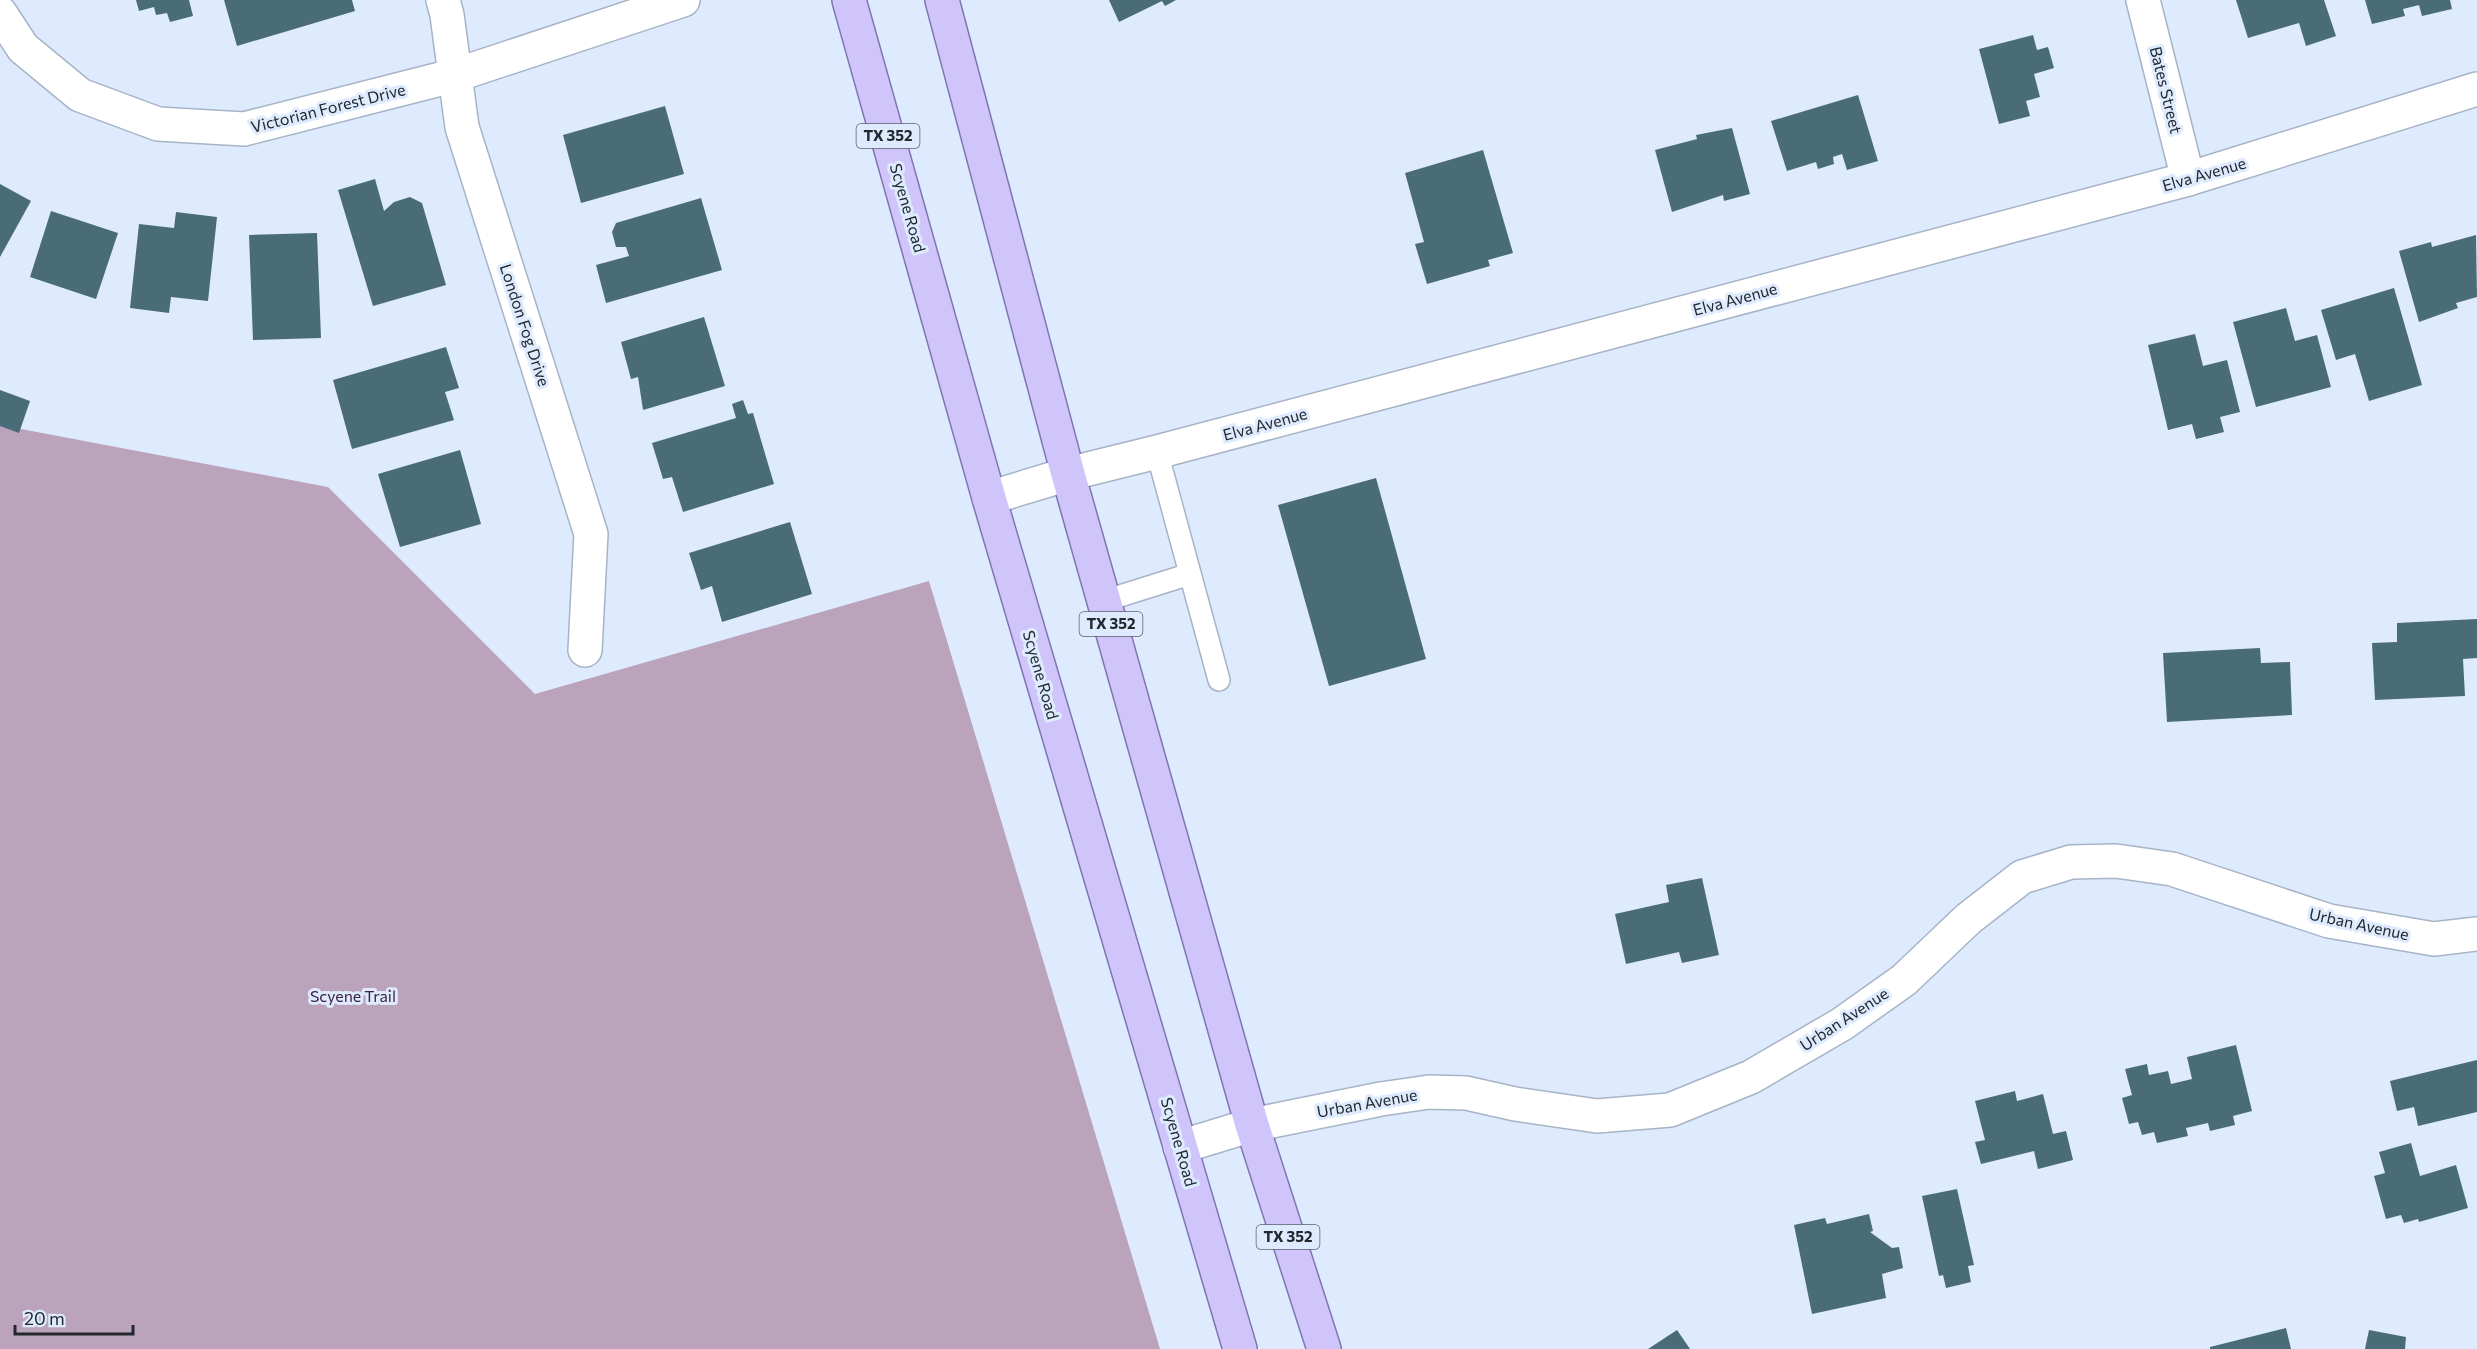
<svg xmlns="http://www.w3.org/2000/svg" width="2477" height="1349" font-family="Commissioner,sans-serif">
<rect width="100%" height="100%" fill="#deebfe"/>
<!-- forest -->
<polygon fill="#bba3bb" points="0,425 328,487 535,694 929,581 1160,1349 0,1349"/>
<!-- building -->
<g fill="#4a6c78">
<polygon points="136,0 189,0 193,16 170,22 167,13 156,15 154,7 139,11"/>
<polygon points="224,0 352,0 355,11 237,46"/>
<polygon points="1109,0 1176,0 1165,6 1162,1 1119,22"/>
<polygon points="2236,0 2324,0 2336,36 2306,46 2299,23 2248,38"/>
<polygon points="2365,0 2450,0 2452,9 2422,16 2419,5 2403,9 2405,16 2372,24"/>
<polygon points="2033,35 2037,50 2048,47 2054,68 2034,74 2040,97 2026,101 2030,116 1999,124 1979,49"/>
<polygon points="1858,95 1878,161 1847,170 1842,154 1833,157 1834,164 1818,169 1816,162 1787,171 1771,121"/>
<polygon points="665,106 684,174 581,203 563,135"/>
<polygon points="1732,128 1750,194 1724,201 1723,195 1672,212 1655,150 1697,139 1696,135"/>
<polygon points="1483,150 1513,253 1488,260 1490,266 1427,284 1415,244 1424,242 1405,173"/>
<polygon points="375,179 384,211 394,202 410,197 422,203 446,285 373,306 338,190"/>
<polygon points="0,184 31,201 0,257"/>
<polygon points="701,198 722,270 606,303 596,265 629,256 626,247 616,247 612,232 616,223"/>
<polygon points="51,211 118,233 96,299 30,277"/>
<polygon points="176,212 217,217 208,301 171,297 169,313 130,308 139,224 174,228"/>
<polygon points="317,233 321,338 253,340 249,235"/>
<polygon points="2476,235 2477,297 2456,303 2458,308 2419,322 2399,251 2431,242 2432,247"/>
<polygon points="2394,288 2422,385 2369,401 2355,354 2336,360 2321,310"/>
<polygon points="2286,308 2295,341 2317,335 2331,387 2256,407 2233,322"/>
<polygon points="704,317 725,386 643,410 638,377 631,379 621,342"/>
<polygon points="2195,334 2203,366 2227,360 2240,412 2220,417 2224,432 2196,439 2192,424 2168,430 2148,345"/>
<polygon points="446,347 459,388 445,392 454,420 352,449 333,380"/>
<polygon points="0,390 30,401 19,433 0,426"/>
<polygon points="743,400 748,414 753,413 774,484 683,512 672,477 663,479 652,443 736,418 732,404"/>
<polygon points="460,450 481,524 400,547 378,474"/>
<polygon points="1376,478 1426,659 1329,686 1278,505"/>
<polygon points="790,522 812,594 722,622 712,586 701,590 689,553"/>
<polygon points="2477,619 2477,658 2463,659 2465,696 2375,700 2372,643 2397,642 2397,623"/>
<polygon points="2260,648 2261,663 2290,662 2292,715 2167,722 2163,653"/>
<polygon points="1702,878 1719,955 1682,963 1679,952 1626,964 1615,914 1669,902 1666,885"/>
<polygon points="2236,1045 2252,1111 2233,1116 2235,1125 2210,1131 2208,1123 2186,1128 2188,1136 2157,1143 2154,1132 2142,1135 2138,1122 2129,1124 2122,1098 2132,1095 2125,1069 2147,1064 2149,1075 2168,1071 2171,1084 2192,1079 2187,1057"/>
<polygon points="2477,1060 2477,1112 2418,1126 2414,1107 2397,1111 2390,1081"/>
<polygon points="2015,1091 2017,1101 2043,1094 2053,1134 2066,1131 2073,1160 2038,1169 2034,1151 1981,1164 1975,1142 1985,1140 1975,1101"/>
<polygon points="2411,1143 2420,1176 2456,1165 2468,1208 2419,1222 2418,1219 2404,1223 2401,1215 2386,1219 2374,1176 2385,1173 2379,1152"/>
<polygon points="1957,1189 1974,1265 1968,1266 1971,1282 1946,1288 1943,1275 1939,1276 1922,1196"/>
<polygon points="1869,1214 1873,1231 1870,1232 1892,1248 1899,1247 1903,1268 1882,1274 1886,1298 1812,1314 1794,1225 1825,1218 1827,1224"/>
<polygon points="2286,1328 2291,1349 2210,1349 2210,1347"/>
<polygon points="1677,1330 1690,1349 1648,1349"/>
<polygon points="2369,1330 2406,1337 2405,1349 2365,1349"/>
</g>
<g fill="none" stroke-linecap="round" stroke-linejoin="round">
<defs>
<g id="lane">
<polyline points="1157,452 1219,680"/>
<polyline points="1104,601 1190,574"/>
</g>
<g id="street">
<polyline points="443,0 447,15 462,127 591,534 585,650"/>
<polyline points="2143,0 2188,179"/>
<polyline points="0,13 23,48 80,95 158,124 244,129 456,75 683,0"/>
<polyline points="989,498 1068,474 1157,452 2188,179 2477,89"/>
<polyline points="1180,1147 1252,1125 1381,1099 1429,1092 1466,1093 1515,1104 1597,1116 1670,1110 1751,1077 1842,1024 1904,980 1968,919 2022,877 2071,862 2116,861 2172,869 2329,921 2434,939 2477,934"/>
</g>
<g id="primary">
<polyline points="849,0 989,498 1240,1349"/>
<polyline points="942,0 1068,474 1252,1125 1324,1349"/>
</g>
</defs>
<!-- lane casing -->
<use href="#lane" stroke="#a7b4c6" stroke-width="24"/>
<!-- street casing -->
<use href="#street" stroke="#a7b4c6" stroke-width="36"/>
<!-- primary casing -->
<use href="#primary" stroke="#7e75b2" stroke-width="36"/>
<!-- lane -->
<use href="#lane" stroke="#fff" stroke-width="21"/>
<!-- street -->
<use href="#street" stroke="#fff" stroke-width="33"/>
<!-- primary -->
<use href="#primary" stroke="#cfc5fb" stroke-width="33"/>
</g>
<g text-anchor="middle" stroke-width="6" stroke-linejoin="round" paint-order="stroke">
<!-- shield labels -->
<g fill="#deebfe" stroke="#5b626d" stroke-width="1.5">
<rect x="856.5" y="124" width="63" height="24" rx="4.5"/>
<rect x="1079.5" y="612" width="63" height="24" rx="4.5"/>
<rect x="1256.5" y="1225" width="63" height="24" rx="4.5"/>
</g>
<g font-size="15" font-weight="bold" fill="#23282f">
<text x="888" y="141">TX 352</text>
<text x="1111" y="629">TX 352</text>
<text x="1288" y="1242">TX 352</text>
</g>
<!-- street labels -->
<g font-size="16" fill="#23282f" stroke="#deebfe">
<text transform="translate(2166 90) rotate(76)" y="6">Bates Street</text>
<text transform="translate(328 108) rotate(-14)" y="6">Victorian Forest Drive</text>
<text transform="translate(2204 174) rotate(-16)" y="6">Elva Avenue</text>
<text transform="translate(908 208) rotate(74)" y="6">Scyene Road</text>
<text transform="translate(1735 299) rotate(-15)" y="6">Elva Avenue</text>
<text transform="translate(525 325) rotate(72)" y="6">London Fog Drive</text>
<text transform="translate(1265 424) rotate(-15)" y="6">Elva Avenue</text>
<text transform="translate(1041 675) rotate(74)" y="6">Scyene Road</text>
<text transform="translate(2359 924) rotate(12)" y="6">Urban Avenue</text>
<text transform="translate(1844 1019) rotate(-33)" y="6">Urban Avenue</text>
<text transform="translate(1367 1103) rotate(-10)" y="6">Urban Avenue</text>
<text transform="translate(1179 1142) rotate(74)" y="6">Scyene Road</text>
</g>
<!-- park labels -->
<g font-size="16" fill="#412042" stroke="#deebfe">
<text x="353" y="1002">Scyene Trail</text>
</g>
</g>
<!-- scale -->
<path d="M15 1325v9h118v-9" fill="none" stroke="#23282f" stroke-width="3"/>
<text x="24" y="1325" font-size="18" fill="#23282f" stroke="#deebfe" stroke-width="4.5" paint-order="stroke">20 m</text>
</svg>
